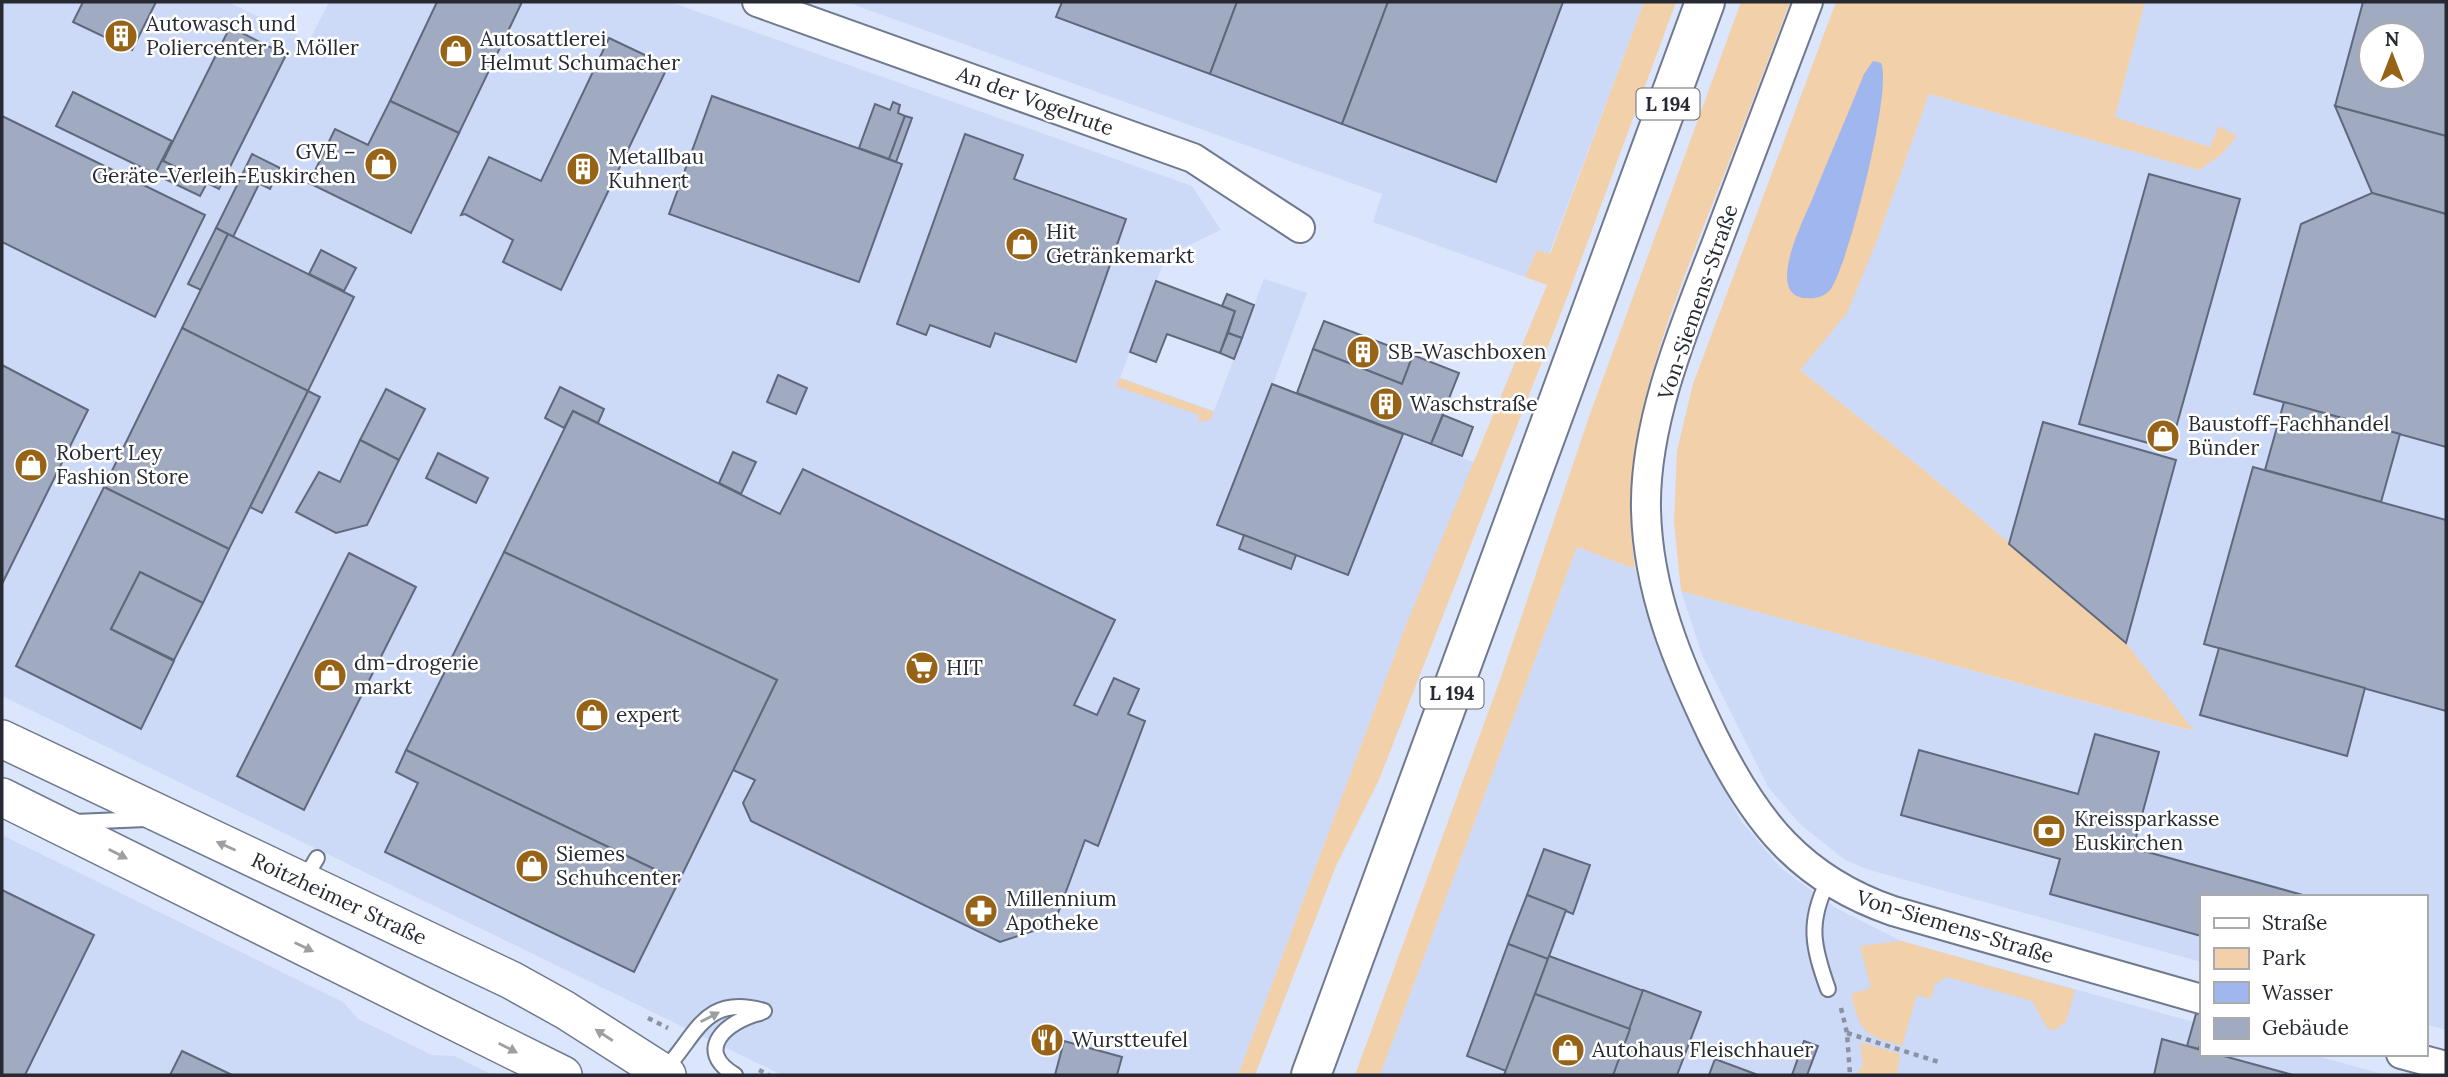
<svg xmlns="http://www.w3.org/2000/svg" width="2448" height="1077" font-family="Lora,serif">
<rect width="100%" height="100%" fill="#dbe6fd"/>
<!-- built -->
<g fill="#ccd9f7" fill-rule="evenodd">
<polygon points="2,2 228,2 309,41 329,2 670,2 1192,186 1221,230 1166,256 1120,378 1214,411 1264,279 1307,293 1273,384 1475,463 1406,625 1238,1075 782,1075 2,696"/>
<polygon points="846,2 1644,2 1549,254 1537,250 1525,277 1373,222 1382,194"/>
<path d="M2145 2H2446V1030L2425 1024V897H2201V962L1866 869 1845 860 1800 824 1768 787 1702 655 1681 591 2193 731 2126 643 1930 475 1800 370 1818 345 1876 243 1929 94 2199 170 2221 155 2236 135 2210 147 2115 117ZM2371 35H2413V77H2371Z"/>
<polygon points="1577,547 1635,569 1655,641 1670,680 1741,821 1782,869 1836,908 1901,941 2201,1024 2201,1054 2310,1054 2386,1075 1380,1075"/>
<polygon points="2,835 343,1002 358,1019 432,1055 454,1056 493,1075 2,1075"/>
</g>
<!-- green -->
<g fill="#f1d0aa">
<polygon points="1644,2 1676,2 1568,295 1379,780 1336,866 1255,1075 1238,1075 1406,625 1547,285 1525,277 1537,250 1550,254"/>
<path d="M1741 2H1790C1765 68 1740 134 1714 200 1668 317 1616 441 1635 569L1577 547 1380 1075H1355L1500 680 1590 414Z"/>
<polygon points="1836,2 2145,2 2115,117 2210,147 2219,126 2237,136 2221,155 2199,170 1929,94 1876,243 1847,313 1800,370 1930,475 2126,643 2194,731 1681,591 1674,522 1677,451 1693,384"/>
<polygon points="1120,378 1214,412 1210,420 1198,422 1199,415 1116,386"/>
<path d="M1901 941 2075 990 2066 1022 2055 1030 2048 1029 2032 1001 1947 977 1935 984 1931 999 1917 995 1902 1046C1865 1035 1860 1033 1851 994L1871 988 1860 946Z"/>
<polygon points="1860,1042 1900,1054 1897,1075 1856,1075 1863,1065"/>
</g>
<!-- water -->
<path fill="#9fb6ee" d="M1873 61 1881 63C1893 88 1848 267 1830 290 1824 297 1815 299 1806 298 1765 296 1802 223 1811 202 1828 159 1847 117 1864 74Z"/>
<!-- building -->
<g fill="#a0aac0" stroke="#5f687d" stroke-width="2" fill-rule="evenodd">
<polygon points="83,2 156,2 132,50 73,22"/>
<polygon points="437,2 522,2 459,133 390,101"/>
<polygon points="1062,2 1237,2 1210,74 1056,17"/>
<polygon points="1237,2 1388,2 1342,124 1210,74"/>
<polygon points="1388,2 1563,2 1496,182 1342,124"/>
<path d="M2363 2H2446V136L2335 106ZM2371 35H2413V77H2371Z"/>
<polygon points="230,27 286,55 219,189 163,161"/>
<polygon points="609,38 668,66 561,290 503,262 513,240 465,214 461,215 489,157 541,181"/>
<polygon points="73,92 172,141 155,174 56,126"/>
<polygon points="712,96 902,164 859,282 669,214"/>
<polygon points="390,101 459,133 411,233 309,183 335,129 368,145"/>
<polygon points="893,102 900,105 898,113 905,116 889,159 859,148 875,104 890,110"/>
<polygon points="2335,106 2446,136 2446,214 2372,193"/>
<polygon points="2,116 205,215 155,317 2,242"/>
<polygon points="905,116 912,118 896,162 889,159"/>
<polygon points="965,134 1023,155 1014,179 1126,219 1076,362 995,333 990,347 930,325 926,335 897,324"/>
<polygon points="172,141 163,161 182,170 175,184 155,174"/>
<polygon points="252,154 280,168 270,189 242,175"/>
<polygon points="182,170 207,183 200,196 175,184"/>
<polygon points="2149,174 2240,199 2170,449 2079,424"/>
<polygon points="242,175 259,184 233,237 216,228"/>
<polygon points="2372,193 2446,214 2446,447 2254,394 2301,224"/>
<polygon points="216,228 228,234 201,290 188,284"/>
<polygon points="228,234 354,297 308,391 182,328"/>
<polygon points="321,250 356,268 344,291 309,274"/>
<polygon points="1156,281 1235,311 1220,353 1167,334 1156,362 1130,352"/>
<polygon points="1227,294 1254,305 1242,338 1228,333 1235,311 1222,306"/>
<polygon points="1324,321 1413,355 1402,384 1313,349"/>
<polygon points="182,328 308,391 229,549 104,487"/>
<polygon points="1228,333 1242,338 1234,359 1220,353"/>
<polygon points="1313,349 1402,384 1413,355 1459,373 1431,444 1297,393"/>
<polygon points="2,365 88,410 2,584"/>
<polygon points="778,375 807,388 796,414 767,402"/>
<polygon points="1272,384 1403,434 1348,575 1217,525"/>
<polygon points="560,387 604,409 598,423 573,411 564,428 545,418"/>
<polygon points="386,389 425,409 399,460 360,440"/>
<polygon points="308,391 320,397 262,513 250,507"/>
<polygon points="2284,402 2400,434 2381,502 2265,470"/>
<polygon points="573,411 780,514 803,469 1115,620 1074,705 1097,715 1114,678 1139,689 1128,714 1145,721 1098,846 1085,840 1054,924 1000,942 751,821 743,803 755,780 733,770 777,680 504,552"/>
<polygon points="1443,415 1473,427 1462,456 1431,444"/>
<polygon points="2043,422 2176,460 2126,643 2009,544"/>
<polygon points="360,440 399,460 367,525 336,533 296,512 319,472 340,482"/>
<polygon points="733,452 756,462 741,494 719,483"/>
<polygon points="438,453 488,478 476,503 426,478"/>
<polygon points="2253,467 2446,520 2446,711 2204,644"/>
<polygon points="104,487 229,549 203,603 140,572 111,629 174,661 141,729 16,666"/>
<polygon points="1244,535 1296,555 1291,569 1239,549"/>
<polygon points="504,552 777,680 679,881 406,750"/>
<polygon points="349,553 416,587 304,810 237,776"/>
<polygon points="140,572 203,603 174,660 111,629"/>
<polygon points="2219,648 2365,688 2347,756 2200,715"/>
<polygon points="2095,734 2159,752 2133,848 2310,897 2201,897 2201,936 2050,894 2060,859 1901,815 1919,750 2078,794"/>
<polygon points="406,750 679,881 634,972 385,852 418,783 396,772"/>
<polygon points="1544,849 1590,865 1573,914 1527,895"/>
<polygon points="2,890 94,935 25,1075 2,1075"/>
<polygon points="1527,895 1566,910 1548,959 1508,944"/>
<polygon points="1508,944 1548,959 1506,1071 1467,1056"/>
<polygon points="1549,956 1644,991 1630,1029 1535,994"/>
<polygon points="1643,990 1701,1012 1677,1075 1613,1075"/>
<polygon points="1535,994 1630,1029 1613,1075 1504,1075"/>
<polygon points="2201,996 2201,1041 2199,1049 2187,1046"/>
<polygon points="2162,1039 2201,1050 2201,1054 2220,1055 2293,1075 2154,1075"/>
<polygon points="1064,1041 1122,1057 1117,1075 1055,1075"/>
<polygon points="1804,1041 1818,1046 1807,1075 1792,1075"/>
<polygon points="182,1051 232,1075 170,1075"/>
<polygon points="1715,1059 1758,1075 1709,1075"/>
</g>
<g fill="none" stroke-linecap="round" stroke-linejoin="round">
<defs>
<g id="service">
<polyline points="75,822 146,819"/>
<polyline points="304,880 317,858"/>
<path d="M1828 881C1807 923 1813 947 1828 989"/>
<path d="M664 1070C696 1038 703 993 764 1011"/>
<path d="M735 1075C693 1050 727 1021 760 1013"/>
</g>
<g id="minor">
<polyline points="757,2 1193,158 1300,228"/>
<path d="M1808 2C1777 83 1746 164 1716 245 1685 325 1644 422 1646 510 1648 592 1678 663 1713 736 1755 821 1800 879 1893 911L2201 999"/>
<polyline points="2401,1054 2446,1066"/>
</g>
<g id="tertiary">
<polyline points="2,739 511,980 565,1010 667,1075"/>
<polyline points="2,797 563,1075"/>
</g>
<polyline id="primary" points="1311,1075 1705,2"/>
</defs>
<!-- service casing -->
<use href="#service" stroke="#70798e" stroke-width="18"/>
<!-- minor casing -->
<use href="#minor" stroke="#70798e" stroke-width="32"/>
<!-- tertiary casing -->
<use href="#tertiary" stroke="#70798e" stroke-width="40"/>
<!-- primary casing -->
<use href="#primary" stroke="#70798e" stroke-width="42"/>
<!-- path -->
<g stroke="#8b92a3" stroke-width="4.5" stroke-dasharray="5 5" stroke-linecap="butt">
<polyline points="1841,1008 1847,1033 1850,1075"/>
<polyline points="648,1018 668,1028"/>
<polyline points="1847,1033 1942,1063"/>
<polyline points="759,1070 769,1075"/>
</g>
<!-- service -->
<use href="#service" stroke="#fff" stroke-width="14"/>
<!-- minor -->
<use href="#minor" stroke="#fff" stroke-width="28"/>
<!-- tertiary -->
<use href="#tertiary" stroke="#fff" stroke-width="37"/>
<!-- primary -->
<use href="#primary" stroke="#fff" stroke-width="38"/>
</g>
<!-- one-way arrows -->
<defs><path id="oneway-solid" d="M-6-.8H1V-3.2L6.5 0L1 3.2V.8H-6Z" transform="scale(1.75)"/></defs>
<g fill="#9e9fa3">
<use href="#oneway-solid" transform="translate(226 846) rotate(-156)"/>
<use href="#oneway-solid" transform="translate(118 854) rotate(27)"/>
<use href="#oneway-solid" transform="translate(304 947) rotate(26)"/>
<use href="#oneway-solid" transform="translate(710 1017) rotate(-27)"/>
<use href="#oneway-solid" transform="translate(604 1035) rotate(-147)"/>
<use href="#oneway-solid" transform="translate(508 1048) rotate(27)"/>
</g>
<!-- icons -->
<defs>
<symbol id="building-disc" viewBox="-11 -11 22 22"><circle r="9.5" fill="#966317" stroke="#fff"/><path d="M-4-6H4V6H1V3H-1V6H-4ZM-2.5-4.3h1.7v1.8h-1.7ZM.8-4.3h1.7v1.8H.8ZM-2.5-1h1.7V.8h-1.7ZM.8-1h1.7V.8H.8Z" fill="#fff"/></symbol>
<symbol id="shop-disc" viewBox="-11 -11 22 22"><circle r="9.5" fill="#966317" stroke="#fff"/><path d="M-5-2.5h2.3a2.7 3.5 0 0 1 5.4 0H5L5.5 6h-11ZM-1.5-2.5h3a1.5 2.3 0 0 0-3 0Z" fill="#fff"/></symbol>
<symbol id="supermarket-disc" viewBox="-11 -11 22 22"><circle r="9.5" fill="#966317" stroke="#fff"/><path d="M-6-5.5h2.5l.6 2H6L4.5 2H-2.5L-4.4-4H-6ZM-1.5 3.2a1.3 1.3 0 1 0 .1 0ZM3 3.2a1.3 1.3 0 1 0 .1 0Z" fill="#fff"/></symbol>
<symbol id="bank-disc" viewBox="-11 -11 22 22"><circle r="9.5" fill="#966317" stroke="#fff"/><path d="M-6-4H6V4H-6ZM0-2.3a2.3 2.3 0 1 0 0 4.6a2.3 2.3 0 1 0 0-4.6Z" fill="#fff"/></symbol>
<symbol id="pharmacy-disc" viewBox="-11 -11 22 22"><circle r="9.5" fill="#966317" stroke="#fff"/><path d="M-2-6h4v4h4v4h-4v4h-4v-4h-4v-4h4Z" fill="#fff"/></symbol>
<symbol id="restaurant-disc" viewBox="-11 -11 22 22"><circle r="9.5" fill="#966317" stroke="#fff"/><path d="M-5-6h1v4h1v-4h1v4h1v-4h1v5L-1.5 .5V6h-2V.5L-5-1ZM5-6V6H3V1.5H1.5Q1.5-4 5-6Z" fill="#fff"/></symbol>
</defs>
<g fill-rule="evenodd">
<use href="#building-disc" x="102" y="17" width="38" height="38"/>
<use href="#shop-disc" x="437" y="32" width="38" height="38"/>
<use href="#shop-disc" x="362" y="145" width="38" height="38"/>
<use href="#building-disc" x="564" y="150" width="38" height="38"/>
<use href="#shop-disc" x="1003" y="225" width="38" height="38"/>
<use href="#building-disc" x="1344" y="333" width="38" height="38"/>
<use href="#building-disc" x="1367" y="385" width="38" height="38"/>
<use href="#shop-disc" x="2144" y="417" width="38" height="38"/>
<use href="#shop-disc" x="12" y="446" width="38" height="38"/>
<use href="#supermarket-disc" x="903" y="649" width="38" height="38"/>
<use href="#shop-disc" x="311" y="656" width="38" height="38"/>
<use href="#shop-disc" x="573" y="696" width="38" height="38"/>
<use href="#bank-disc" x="2030" y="812" width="38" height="38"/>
<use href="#shop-disc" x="513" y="847" width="38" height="38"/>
<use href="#pharmacy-disc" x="962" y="892" width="38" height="38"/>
<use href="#restaurant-disc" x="1028" y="1021" width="38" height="38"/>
<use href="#shop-disc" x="1549" y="1031" width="38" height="38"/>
</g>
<g text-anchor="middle" stroke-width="5" stroke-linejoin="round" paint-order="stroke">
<!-- shield labels -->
<g fill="#fff" stroke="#686a70" stroke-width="2">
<rect x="1636.5" y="88.5" width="63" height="31" rx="5"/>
<rect x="1420.5" y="677.5" width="63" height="31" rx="5"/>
</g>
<g font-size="19" font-weight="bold" fill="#272a33">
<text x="1668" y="111">L 194</text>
<text x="1452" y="700">L 194</text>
</g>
<!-- poi labels -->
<g font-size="21" fill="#272a33" stroke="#fff" text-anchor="start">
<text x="146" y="31">Autowasch und<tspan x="146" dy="24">Poliercenter B. Möller</tspan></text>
<text x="480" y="46">Autosattlerei<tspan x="480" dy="24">Helmut Schumacher</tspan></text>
<text x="356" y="159" text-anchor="end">GVE –<tspan x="356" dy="24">Geräte-Verleih-Euskirchen</tspan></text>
<text x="608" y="164">Metallbau<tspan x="608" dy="24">Kuhnert</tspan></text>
<text x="1046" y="239">Hit<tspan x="1046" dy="24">Getränkemarkt</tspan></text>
<text x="1388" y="359">SB-Waschboxen</text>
<text x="1410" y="411">Waschstraße</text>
<text x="2188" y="431">Baustoff-Fachhandel<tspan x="2188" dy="24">Bünder</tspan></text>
<text x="56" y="460">Robert Ley<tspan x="56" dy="24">Fashion Store</tspan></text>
<text x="354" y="670">dm-drogerie<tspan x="354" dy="24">markt</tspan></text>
<text x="946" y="675">HIT</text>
<text x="616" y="722">expert</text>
<text x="2074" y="826">Kreissparkasse<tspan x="2074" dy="24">Euskirchen</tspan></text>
<text x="556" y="861">Siemes<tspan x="556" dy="24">Schuhcenter</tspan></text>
<text x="1006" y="906">Millennium<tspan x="1006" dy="24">Apotheke</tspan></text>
<text x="1072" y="1047">Wurstteufel</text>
<text x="1592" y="1057">Autohaus Fleischhauer</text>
</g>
<!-- street labels -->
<g font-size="21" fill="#272a33" stroke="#fff">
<text transform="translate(1035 101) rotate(20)" y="7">An der Vogelrute</text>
<text transform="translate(1698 302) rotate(-71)" y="7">Von-Siemens-Straße</text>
<text transform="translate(339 899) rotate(25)" y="7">Roitzheimer Straße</text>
<text transform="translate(1955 927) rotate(17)" y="7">Von-Siemens-Straße</text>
</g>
</g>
<!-- border -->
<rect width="2448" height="1077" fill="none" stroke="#272a33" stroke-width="7"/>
<!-- legend -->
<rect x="2200" y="895" width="228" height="161" fill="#ffffff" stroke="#a9aaad" stroke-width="2"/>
<rect x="2214" y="918" width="35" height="10" fill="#ffffff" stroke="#a9aaad" stroke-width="2"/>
<text x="2262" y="930" font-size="21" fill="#272a33">Straße</text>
<rect x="2214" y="948" width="35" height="21" fill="#f1d0aa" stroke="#a9aaad" stroke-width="2"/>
<text x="2262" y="965" font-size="21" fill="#272a33">Park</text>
<rect x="2214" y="982" width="35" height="21" fill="#9fb6ee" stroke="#a9aaad" stroke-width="2"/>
<text x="2262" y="1000" font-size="21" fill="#272a33">Wasser</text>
<rect x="2214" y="1018" width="35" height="21" fill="#a0aac0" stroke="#a9aaad" stroke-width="2"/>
<text x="2262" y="1035" font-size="21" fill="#272a33">Gebäude</text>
<!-- north arrow -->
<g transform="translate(2392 56)"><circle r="33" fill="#ffffff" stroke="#a9aaad" stroke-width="2"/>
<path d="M0-5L12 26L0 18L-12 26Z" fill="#966317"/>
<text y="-10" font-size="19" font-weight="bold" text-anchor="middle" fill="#272a33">N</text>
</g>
</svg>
